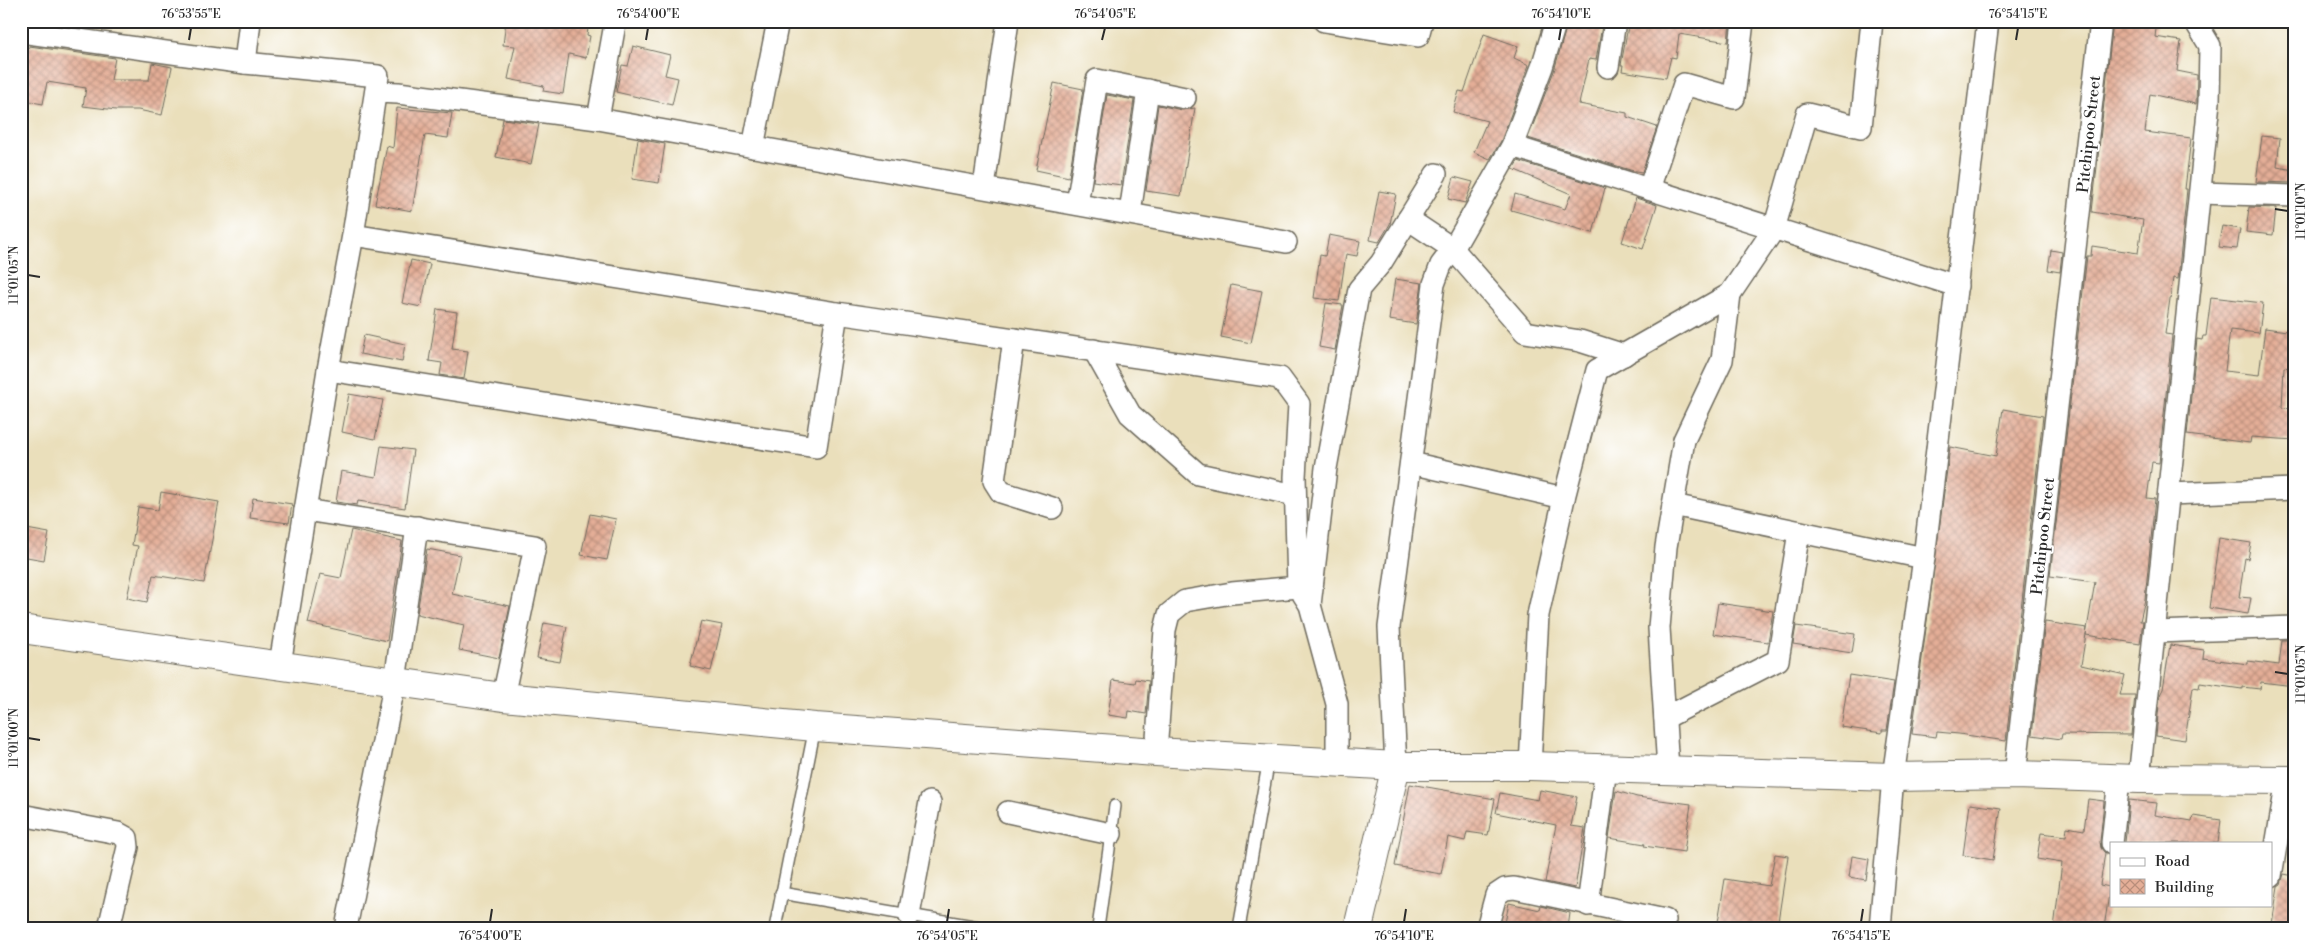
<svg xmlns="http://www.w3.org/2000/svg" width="2315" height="949" font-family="'Libre Bodoni',serif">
<defs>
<pattern id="building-cross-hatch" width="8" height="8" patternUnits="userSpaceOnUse" patternTransform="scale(1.25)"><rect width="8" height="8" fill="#e4ae97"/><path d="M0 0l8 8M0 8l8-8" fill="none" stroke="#b98e7b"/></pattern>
</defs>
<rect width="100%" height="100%" fill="#fff"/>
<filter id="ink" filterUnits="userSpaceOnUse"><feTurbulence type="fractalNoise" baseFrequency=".02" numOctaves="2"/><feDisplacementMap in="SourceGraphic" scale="10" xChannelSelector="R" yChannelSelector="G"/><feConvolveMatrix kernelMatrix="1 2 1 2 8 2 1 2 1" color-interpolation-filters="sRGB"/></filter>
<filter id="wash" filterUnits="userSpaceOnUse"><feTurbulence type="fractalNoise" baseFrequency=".0096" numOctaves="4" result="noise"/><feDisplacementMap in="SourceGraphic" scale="20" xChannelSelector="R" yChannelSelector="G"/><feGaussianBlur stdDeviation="1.12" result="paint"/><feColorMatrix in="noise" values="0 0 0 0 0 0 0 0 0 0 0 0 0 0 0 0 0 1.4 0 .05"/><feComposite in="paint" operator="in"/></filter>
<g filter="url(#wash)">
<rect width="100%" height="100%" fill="#eadfbb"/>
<g id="blocks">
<!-- building -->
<g fill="url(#building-cross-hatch)">
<polygon points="506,21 589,21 587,35 590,36 586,58 569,54 563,94 543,91 544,86 508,79 515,46 503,45"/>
<polygon points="1568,21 1602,26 1596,60 1589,59 1579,104 1627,113 1627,117 1657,127 1642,172 1630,170 1528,138 1554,71"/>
<polygon points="1629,21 1730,21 1728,42 1679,34 1676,58 1671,57 1666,78 1622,71 1623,65 1621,65"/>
<polygon points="2113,21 2157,21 2155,37 2181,41 2177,71 2197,75 2196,104 2150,94 2145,132 2191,138 2185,189 2187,189 2178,279 2173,278 2165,334 2172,335 2159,463 2152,462 2147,498 2155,499 2145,599 2140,621 2143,621 2140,644 2086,635 2095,582 2050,576 2087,256 2091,256 2092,246 2138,253 2143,220 2092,212"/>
<polygon points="1484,34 1518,46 1514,58 1529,65 1501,141 1490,159 1474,152 1487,121 1453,112 1459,91 1464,92"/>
<polygon points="29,46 115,58 111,80 149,80 152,63 172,67 162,115 138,110 116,110 83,106 86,88 47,82 43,104 21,100 21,83"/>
<polygon points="633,46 670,55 665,75 678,78 672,105 616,92 622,65 628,66"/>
<polygon points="1054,83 1083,89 1069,177 1036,170"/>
<polygon points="1107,95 1134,100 1121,185 1093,181"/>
<polygon points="1158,105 1182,110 1195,108 1181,196 1146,191"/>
<polygon points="397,108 452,113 448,138 425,135 412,211 375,204 387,146 393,148"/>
<polygon points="503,119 539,124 531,164 496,157"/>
<polygon points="2262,136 2280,138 2277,167 2294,170 2294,183 2256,182"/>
<polygon points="638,139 665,144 659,183 632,179"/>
<polygon points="1518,161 1605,188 1593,233 1511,210 1515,194 1565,209 1571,194 1513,169"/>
<polygon points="1454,177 1473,182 1465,203 1448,199"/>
<polygon points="1379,191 1396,194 1390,224 1379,242 1370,240"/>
<polygon points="1636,198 1657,205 1643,249 1622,242"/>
<polygon points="2249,207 2276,208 2273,235 2246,232"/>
<polygon points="2222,226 2240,229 2237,249 2218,247"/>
<polygon points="1329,235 1360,241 1357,256 1346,254 1339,301 1314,298 1320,255 1325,256"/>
<polygon points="2051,250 2062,252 2060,272 2048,270"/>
<polygon points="411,260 430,264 421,307 402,303"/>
<polygon points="1395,279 1422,283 1416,324 1389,320"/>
<polygon points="1231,285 1262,291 1251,343 1221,337"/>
<polygon points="2211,297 2263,303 2259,333 2230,330 2225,371 2259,375 2265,328 2294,332 2292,347 2294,347 2294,369 2284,367 2282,408 2294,409 2294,440 2251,437 2250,443 2187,435 2197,339 2202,340 2203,336 2206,336"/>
<polygon points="1326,303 1343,305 1335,350 1319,347"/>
<polygon points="437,309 457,312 452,349 468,351 464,379 440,375 442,363 429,361"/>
<polygon points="364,335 405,344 402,362 360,354"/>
<polygon points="349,394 383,400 375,439 342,432"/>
<polygon points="2003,409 2043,416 2006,741 1959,734 1937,732 1936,737 1912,734 1950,447 1996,456"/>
<polygon points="381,446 413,450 405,508 358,501 357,505 336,502 341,471 376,477"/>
<polygon points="161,492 219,502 204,583 153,575 147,602 127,598 138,546 132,545 138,507 158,510"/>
<polygon points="253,498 292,504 289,523 250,518"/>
<polygon points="590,514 616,519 607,560 581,555"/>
<polygon points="21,528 49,533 44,560 21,556"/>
<polygon points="351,530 402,541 387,641 308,623 320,574 341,578"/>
<polygon points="2219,538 2251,543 2248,559 2245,558 2239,597 2251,598 2248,614 2209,608"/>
<polygon points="427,549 460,555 452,594 510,606 499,658 459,650 464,625 417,614"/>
<polygon points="1718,603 1773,611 1768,642 1713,634"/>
<polygon points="701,621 722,625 711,671 690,666"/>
<polygon points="2045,622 2087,628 2081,665 2125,675 2120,695 2135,695 2131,735 2062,734 2061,739 2032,735"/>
<polygon points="544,623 567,627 560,662 537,658"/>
<polygon points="1796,626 1855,634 1852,653 1793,644"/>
<polygon points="2282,640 2294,640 2294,686 2261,682 2260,689 2242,687 2242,689 2200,683 2199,688 2193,687 2185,740 2156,736 2160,695 2163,689 2170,645 2204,650 2203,658 2248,664 2248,661 2279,665"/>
<polygon points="1849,675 1894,682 1887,730 1882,730 1882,733 1841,727"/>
<polygon points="1136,679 1149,681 1146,714 1129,711 1128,718 1108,715 1113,680 1135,683"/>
<polygon points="1410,784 1495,799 1488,835 1467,832 1465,841 1448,837 1441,874 1395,866"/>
<polygon points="1540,790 1577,797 1571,826 1585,828 1575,888 1545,882 1556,825 1496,813 1500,793 1538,800"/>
<polygon points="1616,791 1637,797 1691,804 1684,852 1644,846 1645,844 1609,838"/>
<polygon points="2088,799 2104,801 2100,842 2101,848 2105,853 2100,885 2110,887 2104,928 2054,928 2062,863 2037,859 2041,833 2066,836 2067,827 2084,830"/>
<polygon points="2129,800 2157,803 2155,815 2192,821 2193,816 2221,820 2218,843 2125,843"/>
<polygon points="1970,804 2001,808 1993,860 1963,855"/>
<polygon points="1775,854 1788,856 1777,928 1717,928 1725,879 1769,886"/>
<polygon points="1852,856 1869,859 1866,880 1849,877"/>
<polygon points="2284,874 2294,876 2294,927 2272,924 2278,886 2281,884"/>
<polygon points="1509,903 1540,910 1541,906 1570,913 1568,928 1504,928"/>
</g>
</g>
</g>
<g filter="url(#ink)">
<use href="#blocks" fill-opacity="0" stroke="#6e6a5d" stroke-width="1"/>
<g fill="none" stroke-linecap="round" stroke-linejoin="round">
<defs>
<g id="service">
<polyline points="781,893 985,928"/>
<polyline points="775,928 815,727"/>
<polyline points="1098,928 1115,806"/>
<polyline points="1239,928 1269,759"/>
</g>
<g id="minor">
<polyline points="1324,21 1418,36 1422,21"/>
<polyline points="21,32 245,63 378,76 353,235 837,313 816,447 328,370"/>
<polyline points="245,63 250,21"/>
<polyline points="1608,67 1615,21"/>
<polyline points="376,92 398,93 598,119 1286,242"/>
<polyline points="598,119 615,24"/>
<polyline points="1512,146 1957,286"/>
<polyline points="753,147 778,21"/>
<polyline points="984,187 1008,21"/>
<polyline points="1649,189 1684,84 1734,98 1743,21"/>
<polyline points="2200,193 2294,196"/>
<polyline points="1077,204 1097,80 1185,98"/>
<polyline points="1130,213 1148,90"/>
<polyline points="1408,219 1453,249 1525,332 1580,341 1624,355"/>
<polyline points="837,313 1280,378 1299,404 1295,477 1298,587 1232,593 1185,601 1169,614 1165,630 1156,752"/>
<polyline points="1014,339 994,481 1001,492 1052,508"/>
<polyline points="1094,350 1130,414 1198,474 1295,495"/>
<polyline points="1411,463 1564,498"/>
<polyline points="2170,494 2294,489"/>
<polyline points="1673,505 1924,558"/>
<polyline points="305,510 535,546 503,697"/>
<polyline points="1303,594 1310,605 1337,704 1337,763"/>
<polyline points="1310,605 1326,468 1359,289 1381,263 1436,174"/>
<polyline points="2156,632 2294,627"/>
<polyline points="280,664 328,370 353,235"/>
<polyline points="1665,718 1778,660 1799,532"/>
<polyline points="1396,766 1389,627 1434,284 1441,265 1453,249 1512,146 1542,67 1556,21"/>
<polyline points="1530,766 1538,615 1564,498 1597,370 1730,294 1774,229 1807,114 1861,127 1872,21"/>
<polyline points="1668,769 1659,628 1666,547 1684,440 1722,360 1730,294"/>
<polyline points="2015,775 2101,21"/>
<polyline points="2139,779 2209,102 2210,46 2195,21"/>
<polyline points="1008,812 1111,834"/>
<polyline points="21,815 118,833 127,838 128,847 109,928"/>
<polyline points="2112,843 2119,779"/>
<polyline points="2271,876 2287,780"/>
<polyline points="1588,905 1606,768"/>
<polyline points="909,915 930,802"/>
<polyline points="346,928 395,681 417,527"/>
<polyline points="1487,928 1496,895 1505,889 1514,888 1665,920"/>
<polyline points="1880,928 1893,777 1924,558 1988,21"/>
</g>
<g id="tertiary">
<polyline points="21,629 503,697 815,727 1156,752 1396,766 1530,766 1893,777 2015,775 2139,779 2294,780"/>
<polyline points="1358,928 1396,766"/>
</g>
</defs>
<!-- service casing -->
<use href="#service" stroke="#6e6a5d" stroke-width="14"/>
<!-- minor casing -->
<use href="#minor" stroke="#6e6a5d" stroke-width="24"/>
<!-- tertiary casing -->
<use href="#tertiary" stroke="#6e6a5d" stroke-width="30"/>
<!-- service -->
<use href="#service" stroke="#fff" stroke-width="11"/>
<!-- minor -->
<use href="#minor" stroke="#fff" stroke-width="21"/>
<!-- tertiary -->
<use href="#tertiary" stroke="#fff" stroke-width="28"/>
</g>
</g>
<!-- ticks -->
<path fill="none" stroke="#2b2b2b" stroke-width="2" d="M189 40 191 28M646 40 648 28M1102 40 1105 28M1559 40 1561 28M2016 40 2018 28M2275 209 2288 211M28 275 40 277M2275 672 2288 674M28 738 40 740M490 922 492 909M947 922 949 909M1404 922 1406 909M1861 922 1863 909"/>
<g text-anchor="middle" stroke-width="4" stroke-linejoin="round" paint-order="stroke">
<!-- street labels -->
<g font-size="16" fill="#2b2b2b" stroke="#fff">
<text transform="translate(2088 134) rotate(-84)" y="6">Pitchipoo Street</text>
<text transform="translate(2042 536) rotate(-84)" y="6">Pitchipoo Street</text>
</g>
</g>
<!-- margin -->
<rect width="2315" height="949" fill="none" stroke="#fff" stroke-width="55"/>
<!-- legend -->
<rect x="2110" y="842" width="162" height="65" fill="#ffffff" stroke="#aaaaaa"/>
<rect x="2120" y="858" width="25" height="8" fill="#ffffff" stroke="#aaaaaa"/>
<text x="2155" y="866" font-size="15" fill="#2b2b2b">Road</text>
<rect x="2120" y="879" width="25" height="15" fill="url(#building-cross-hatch)" stroke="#aaaaaa"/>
<text x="2155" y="892" font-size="15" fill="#2b2b2b">Building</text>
<rect x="28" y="28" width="2260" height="894" fill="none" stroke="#2b2b2b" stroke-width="2"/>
<g font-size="12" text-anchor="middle" fill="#2b2b2b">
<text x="191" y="18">76°53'55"E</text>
<text x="648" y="18">76°54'00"E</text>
<text x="1105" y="18">76°54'05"E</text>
<text x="1561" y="18">76°54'10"E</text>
<text x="2018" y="18">76°54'15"E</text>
<text transform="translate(2301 211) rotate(-90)" y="4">11°01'10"N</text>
<text transform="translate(14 275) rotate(-90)" y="4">11°01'05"N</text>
<text transform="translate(2301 674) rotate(-90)" y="4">11°01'05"N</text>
<text transform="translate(14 738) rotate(-90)" y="4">11°01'00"N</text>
<text x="490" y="940">76°54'00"E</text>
<text x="947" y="940">76°54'05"E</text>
<text x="1404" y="940">76°54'10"E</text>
<text x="1861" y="940">76°54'15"E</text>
</g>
</svg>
